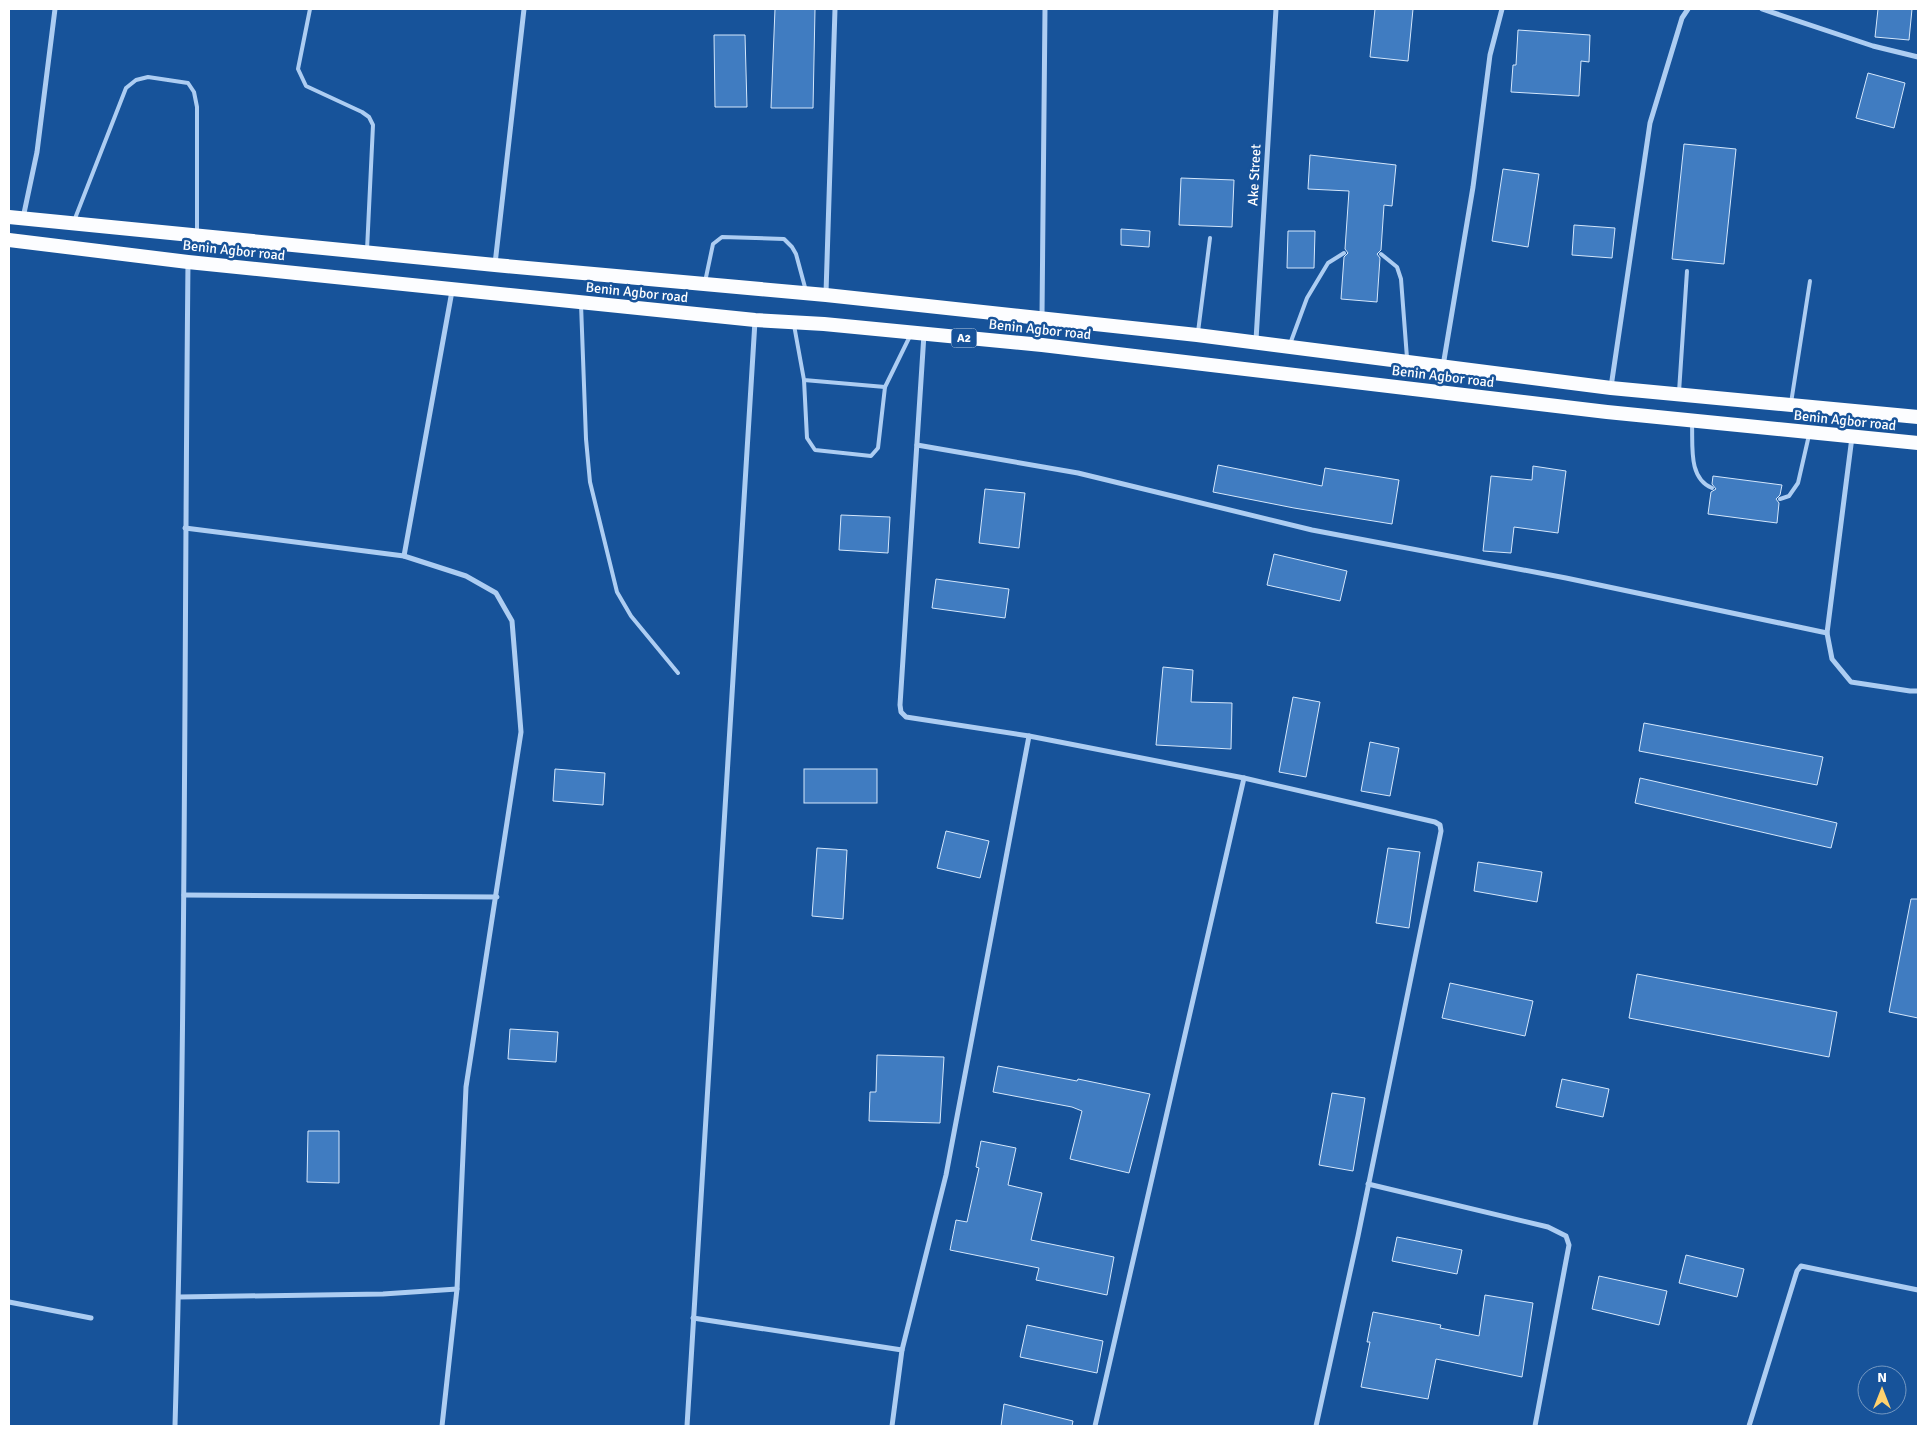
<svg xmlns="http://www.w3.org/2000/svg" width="1927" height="1435" font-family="Signika,sans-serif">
<rect width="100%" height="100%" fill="#17539a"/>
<!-- building -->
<g fill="#407cc1" stroke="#d4e7fc">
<polygon points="775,9 815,9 813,108 771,108"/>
<polygon points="1375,9 1413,9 1408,61 1370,57"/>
<polygon points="1878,9 1912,9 1909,40 1875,37"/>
<polygon points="1518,30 1590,35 1589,62 1581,61 1579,96 1511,92 1513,65 1516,65"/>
<polygon points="714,35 745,35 747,107 715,107"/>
<polygon points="1868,73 1905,83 1894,128 1856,118"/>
<polygon points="1684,144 1736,149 1724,264 1672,259"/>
<polygon points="1310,155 1396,165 1392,206 1384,205 1381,250 1377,254 1380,258 1377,302 1341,299 1344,257 1348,253 1345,249 1349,191 1308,189"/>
<polygon points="1503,169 1539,174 1528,247 1492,241"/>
<polygon points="1181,178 1234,180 1232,227 1179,225"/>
<polygon points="1574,225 1615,228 1612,258 1572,255"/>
<polygon points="1121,229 1150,231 1149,247 1121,245"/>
<polygon points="1288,231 1315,231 1314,268 1287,268"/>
<polygon points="1218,465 1322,486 1325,468 1399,480 1392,524 1294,508 1213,492"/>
<polygon points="1533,466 1566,471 1558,533 1514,527 1511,553 1483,551 1491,476 1532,480"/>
<polygon points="1713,476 1782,485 1780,495 1776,499 1779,503 1777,523 1708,514 1711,492 1716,489 1712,484"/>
<polygon points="985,489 1025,493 1019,548 979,543"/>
<polygon points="841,515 890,517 888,553 839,550"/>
<polygon points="1274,554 1347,571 1340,601 1267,585"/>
<polygon points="936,579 1009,589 1005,618 932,608"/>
<polygon points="1163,667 1193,670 1191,702 1232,703 1231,749 1156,745"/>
<polygon points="1293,697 1320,702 1306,777 1279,772"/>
<polygon points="1644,723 1823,757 1817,785 1639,751"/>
<polygon points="1370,742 1399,748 1390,796 1361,791"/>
<polygon points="555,769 605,773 603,805 553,801"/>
<rect x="804" y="769" width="73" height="34"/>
<polygon points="1640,778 1837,823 1831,848 1635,803"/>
<polygon points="946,831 989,841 980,878 937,868"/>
<polygon points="817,848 847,850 843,919 812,916"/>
<polygon points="1388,848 1420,852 1409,928 1376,923"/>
<polygon points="1478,862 1542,872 1537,902 1474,891"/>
<polygon points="1911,899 1918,899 1918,1018 1889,1012"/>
<polygon points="1637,974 1837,1012 1829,1057 1629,1018"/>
<polygon points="1450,983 1533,1001 1525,1036 1442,1018"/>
<polygon points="510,1029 558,1032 556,1062 508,1059"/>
<polygon points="877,1055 944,1057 940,1123 869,1121 870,1092 876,1092"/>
<polygon points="998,1066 1077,1081 1078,1079 1150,1094 1129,1173 1070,1159 1082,1111 1072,1107 993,1092"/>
<polygon points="1562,1079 1609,1089 1603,1117 1556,1107"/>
<polygon points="1332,1093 1365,1098 1353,1171 1319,1165"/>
<polygon points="308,1131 339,1131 339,1183 307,1182"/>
<polygon points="981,1141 1016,1148 1008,1185 1042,1193 1031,1240 1114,1257 1107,1295 1036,1280 1039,1268 950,1250 956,1220 967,1222 979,1168 976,1167"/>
<polygon points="1397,1237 1462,1250 1457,1274 1392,1261"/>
<polygon points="1686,1255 1744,1269 1737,1297 1679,1283"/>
<polygon points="1599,1276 1667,1291 1659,1325 1592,1309"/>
<polygon points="1485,1295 1533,1303 1522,1377 1436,1359 1428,1399 1361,1387 1370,1342 1367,1342 1373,1312 1441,1325 1440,1328 1479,1336"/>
<polygon points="1027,1325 1103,1341 1097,1373 1020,1357"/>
<polygon points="1004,1404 1073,1421 1072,1426 1001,1426"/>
</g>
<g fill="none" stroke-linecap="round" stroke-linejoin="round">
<!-- service -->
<g stroke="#adcdf2" stroke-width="4">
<polyline points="310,9 298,69 306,86 362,112 369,117 373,125 367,250"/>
<polyline points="74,221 126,88 136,80 148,77 188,83 194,92 197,107 197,233"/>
<polyline points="1381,254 1397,267 1401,279 1407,358"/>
<polyline points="705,282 713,244 722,237 784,239 792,247 796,254 806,291"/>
<polyline points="581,304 586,439 590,482 617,592 631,616 678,673"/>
<polyline points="794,325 804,380 885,387 910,336"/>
<polyline points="1198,332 1210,238"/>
<polyline points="1290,344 1307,298 1328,263 1344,253"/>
<polyline points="804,380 807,438 815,450 871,456 878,448 885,387"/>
<polyline points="1679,392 1687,271"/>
<polyline points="1791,403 1810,281"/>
<path d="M1692 423C1693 446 1688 478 1712 488"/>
<polyline points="1780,499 1789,496 1798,483 1809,435"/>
</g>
<!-- minor -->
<g stroke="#adcdf2" stroke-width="5">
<polyline points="1762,9 1873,46 1918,57"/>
<polyline points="23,218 37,152 55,9"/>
<polyline points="495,264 524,9"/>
<polyline points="826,293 835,9"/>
<polyline points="1042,316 1045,9"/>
<polyline points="924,334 900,705 901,712 906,717 1029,736 1244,778 1435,822 1440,825 1441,831 1358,1236 1316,1426"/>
<polyline points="1256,340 1276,9"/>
<polyline points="1443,366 1473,187 1490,55 1502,9"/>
<polyline points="1611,387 1650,123 1682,18 1688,9"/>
<polyline points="1852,437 1827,633 1832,659 1851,682 1910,691 1918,691"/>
<polyline points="917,445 1078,473 1312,530 1566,578 1827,633"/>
<polyline points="185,528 404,556 466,576 496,593 512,621 521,732 466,1087 457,1289"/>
<polyline points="404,556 452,291"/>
<polyline points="184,895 497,897"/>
<polyline points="1368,1184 1548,1227 1566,1236 1569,1245 1535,1426"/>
<polyline points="179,1297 383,1294 457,1289 442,1426"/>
<polyline points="9,1302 91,1318"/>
<polyline points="693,1318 902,1350"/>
<path d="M175 1426C186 1038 184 650 188 263"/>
<polyline points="687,1426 755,321"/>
<polyline points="892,1426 902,1350 946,1175 1029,736"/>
<polyline points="1095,1426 1244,778"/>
<polyline points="1749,1426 1797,1271 1801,1266 1918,1290"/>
</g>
<!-- trunk -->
<g stroke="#fcfdff" stroke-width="14">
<polyline points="9,217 495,265 826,295 1197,335 1611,388 1918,417"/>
<polyline points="9,240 188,262 755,320 824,324 1042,345 1607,412 1918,443"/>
</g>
</g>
<g text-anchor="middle" stroke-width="5" stroke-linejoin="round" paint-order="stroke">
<!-- shield labels -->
<rect fill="#17539a" stroke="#b9cbe1" stroke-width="1" x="951.5" y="328.5" width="25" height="19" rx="4"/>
<g font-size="12" font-weight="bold" fill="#fff">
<text x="964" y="342">A2</text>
</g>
<!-- street labels -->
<g font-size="14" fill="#fff" stroke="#17539a">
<text transform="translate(1254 175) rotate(-87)" y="5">Ake Street</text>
<text transform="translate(234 250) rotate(6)" y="5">Benin Agbor road</text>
<text transform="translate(637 292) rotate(6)" y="5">Benin Agbor road</text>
<text transform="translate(1040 329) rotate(6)" y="5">Benin Agbor road</text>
<text transform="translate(1443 376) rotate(7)" y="5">Benin Agbor road</text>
<text transform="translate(1845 420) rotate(6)" y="5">Benin Agbor road</text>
</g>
</g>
<!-- border -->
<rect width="1927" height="1435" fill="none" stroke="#ffffff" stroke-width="20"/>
<!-- north arrow -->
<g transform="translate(1882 1390)"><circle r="24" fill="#17539a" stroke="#7498c2"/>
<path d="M0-4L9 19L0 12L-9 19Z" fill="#ffd26e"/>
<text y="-8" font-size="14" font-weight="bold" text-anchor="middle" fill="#ffffff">N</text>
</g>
</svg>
